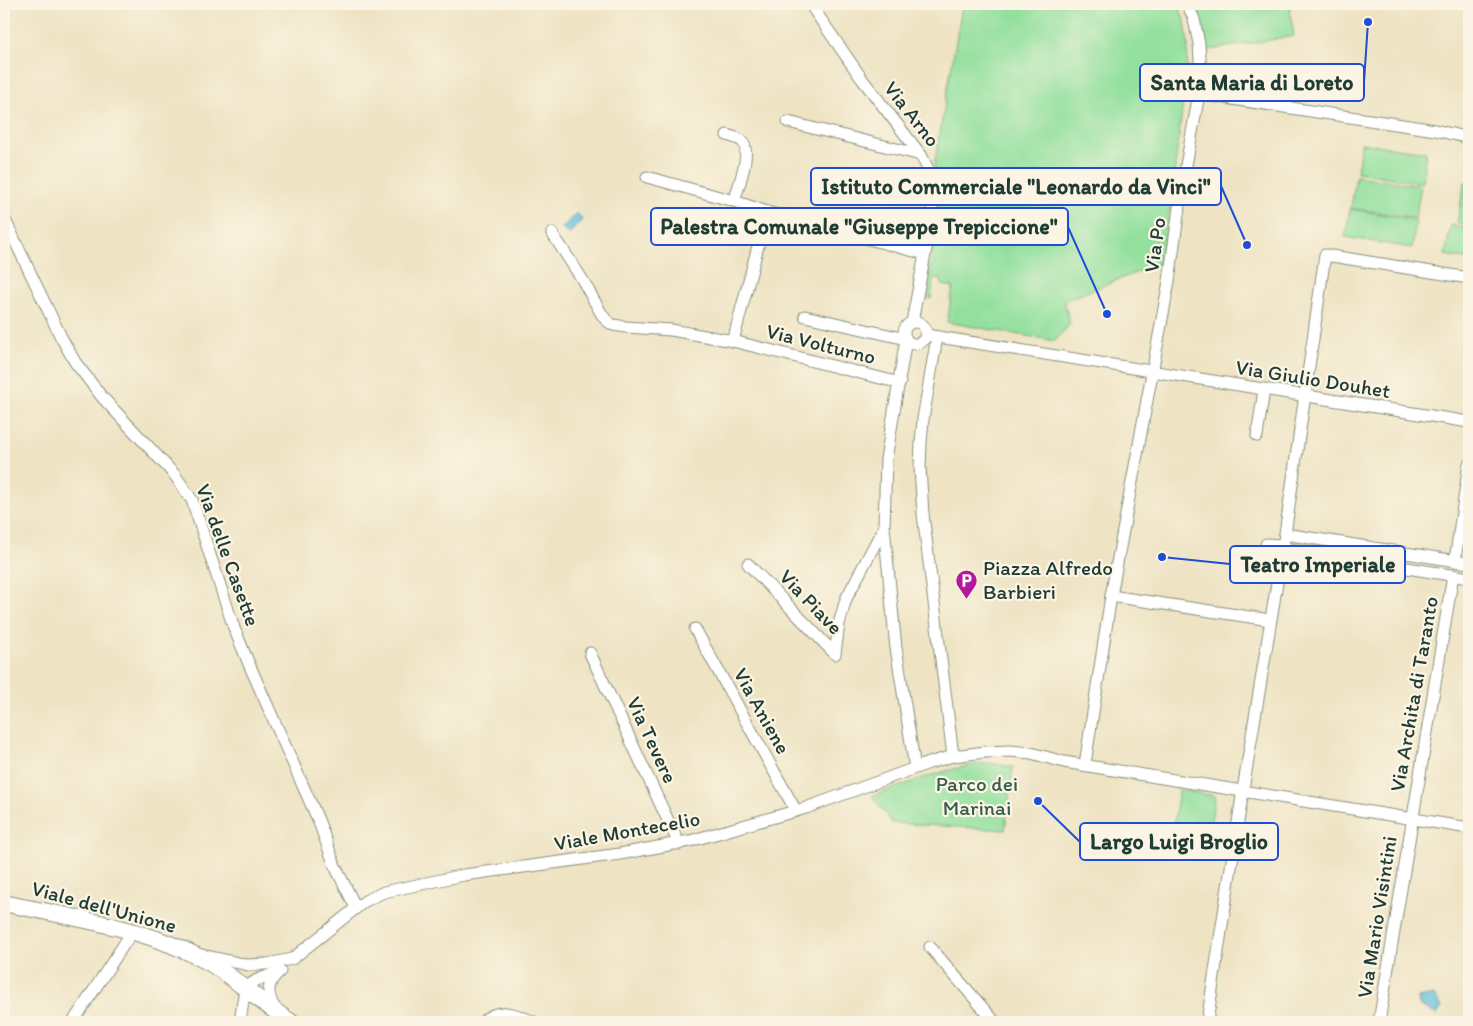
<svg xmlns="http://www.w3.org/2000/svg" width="1473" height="1026" font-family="Itim,sans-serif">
<rect width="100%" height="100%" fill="#fcf5e5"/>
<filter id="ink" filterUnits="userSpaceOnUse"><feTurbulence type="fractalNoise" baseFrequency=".02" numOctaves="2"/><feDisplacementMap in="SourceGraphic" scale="10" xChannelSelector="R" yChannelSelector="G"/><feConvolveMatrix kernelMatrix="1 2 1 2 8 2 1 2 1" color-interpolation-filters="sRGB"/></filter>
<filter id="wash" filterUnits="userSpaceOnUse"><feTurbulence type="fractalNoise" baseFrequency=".0096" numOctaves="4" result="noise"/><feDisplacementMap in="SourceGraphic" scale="20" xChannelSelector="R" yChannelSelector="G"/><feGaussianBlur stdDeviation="1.12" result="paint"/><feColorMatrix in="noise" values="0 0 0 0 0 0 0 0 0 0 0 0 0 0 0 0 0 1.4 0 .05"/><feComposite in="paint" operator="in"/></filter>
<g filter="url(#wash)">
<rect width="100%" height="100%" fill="#eee3c3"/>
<!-- green -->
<g fill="#93e09e" stroke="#598e69">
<polygon points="972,4 1177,4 1185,21 1188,44 1187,71 1170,207 1161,263 1064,301 1070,324 1055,341 947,322 953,287 942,285 941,279 933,279 931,299 926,297 941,183 934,166 962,7 971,9"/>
<polygon points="1196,4 1289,4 1294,36 1204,51"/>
<polygon points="1361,143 1426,152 1422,183 1357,172"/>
<polygon points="1356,176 1421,186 1415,218 1351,208"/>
<polygon points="1465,182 1469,183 1469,225 1457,222"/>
<polygon points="1350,209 1416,220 1412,248 1345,237"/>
<polygon points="1451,225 1469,229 1469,260 1445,255"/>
<path d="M990 763 1013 767 1005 830 892 823 872 796C911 783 949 766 990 763Z"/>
<polygon points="1179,790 1215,796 1205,858 1169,853"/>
</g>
<!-- water -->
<g fill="#5ebedc" stroke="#3e7e88">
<polygon points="576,213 583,219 569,234 562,228"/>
<polygon points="1434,995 1442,1007 1437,1015 1419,1005 1418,998"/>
</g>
</g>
<g filter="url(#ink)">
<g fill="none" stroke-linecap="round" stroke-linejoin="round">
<defs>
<g id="street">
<polyline points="810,4 862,79 921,155 931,175 933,197 931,223 912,322"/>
<polyline points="1199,94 1435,130 1469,138"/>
<polyline points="788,122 921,155"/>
<path d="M727 135C732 137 738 138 742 141 752 150 738 189 734 201"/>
<polyline points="647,177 734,201 767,212 925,254"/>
<polyline points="4,218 61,337 75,362 102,397 174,474 192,500 234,628 249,664 319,822 335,866 356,908"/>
<polyline points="552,233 582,279 601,313 606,320 613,325 626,327 671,330 733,341 900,383"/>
<polyline points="805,316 906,339 886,459 884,527 896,648 915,768"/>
<circle cx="915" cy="333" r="11"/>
<polyline points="926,335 1469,422"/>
<polyline points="937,337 923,419 921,443 920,467 923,514 953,756"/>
<polyline points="733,341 767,212"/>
<polyline points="1257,436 1264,390"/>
<polyline points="1285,534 1469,563"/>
<polyline points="1266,544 1283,545"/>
<polyline points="1283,548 1469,578"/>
<polyline points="1455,561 1469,464"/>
<polyline points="748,564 835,654 839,624 846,599 884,527"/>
<polyline points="1111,596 1270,620"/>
<polyline points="695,629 796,811"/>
<polyline points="590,653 679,844"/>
<polyline points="1085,764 1111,596 1169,281 1181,193 1199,94 1201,75 1199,44 1194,19 1187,4"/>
<polyline points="930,947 995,1022"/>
<polyline points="202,955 248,965 267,964 292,959 365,901 384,892 464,875 620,854 690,841 806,808 929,763 953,756 985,752 1010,751 1031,753 1064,762 1469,828"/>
<path d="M275 1009C267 995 266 984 278 973"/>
<polyline points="73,1022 132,932"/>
<polyline points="240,1022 245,988 257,980 280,971"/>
<path d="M482 1022C500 1006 514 1014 534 1022"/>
<polyline points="1207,1022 1243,790 1285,534 1325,255 1469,278"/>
<polyline points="1379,1022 1453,575"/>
</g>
<path id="secondary" d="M4 903C72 918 146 927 208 962 237 979 262 1004 291 1022"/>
</defs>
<!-- street casing -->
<use href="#street" stroke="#86907c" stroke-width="13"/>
<!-- secondary casing -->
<use href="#secondary" stroke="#86907c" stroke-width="18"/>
<!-- street -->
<use href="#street" stroke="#fff" stroke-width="11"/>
<!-- secondary -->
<use href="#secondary" stroke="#fff" stroke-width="16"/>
</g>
</g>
<!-- icons -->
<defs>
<symbol id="parking-pin" viewBox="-11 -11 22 30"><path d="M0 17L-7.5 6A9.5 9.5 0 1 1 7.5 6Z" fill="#b5179e" stroke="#fcf5e5"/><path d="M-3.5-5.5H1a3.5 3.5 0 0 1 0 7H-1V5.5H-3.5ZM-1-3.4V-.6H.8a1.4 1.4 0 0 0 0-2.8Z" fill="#fff"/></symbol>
</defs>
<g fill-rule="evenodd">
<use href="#parking-pin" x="954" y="568" width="25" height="34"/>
</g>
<g text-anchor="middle" stroke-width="4.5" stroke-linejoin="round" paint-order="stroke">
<!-- street labels -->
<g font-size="21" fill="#1f3d34" stroke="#fcf5e5">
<text transform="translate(912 114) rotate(52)" y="7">Via Arno</text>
<text transform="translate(1155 245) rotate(-82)" y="7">Via Po</text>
<text transform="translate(821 344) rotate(14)" y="7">Via Volturno</text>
<text transform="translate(1313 379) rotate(9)" y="7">Via Giulio Douhet</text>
<text transform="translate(228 555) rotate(70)" y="7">Via delle Casette</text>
<text transform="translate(811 602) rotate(46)" y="7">Via Piave</text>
<text transform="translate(1414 694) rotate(-80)" y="7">Via Archita di Taranto</text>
<text transform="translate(762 711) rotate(61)" y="7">Via Aniene</text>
<text transform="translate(652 740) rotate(65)" y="7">Via Tevere</text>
<text transform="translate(627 831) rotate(-10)" y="7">Viale Montecelio</text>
<text transform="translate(104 907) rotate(15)" y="7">Viale dell'Unione</text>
<text transform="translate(1377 917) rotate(-81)" y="7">Via Mario Visintini</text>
</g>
<!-- poi labels -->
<g font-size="21" fill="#1f3d34" stroke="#fcf5e5" text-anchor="start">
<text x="983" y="575">Piazza Alfredo<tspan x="983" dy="24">Barbieri</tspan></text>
</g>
<!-- park labels -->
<g font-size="21" fill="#365e49" stroke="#fcf5e5">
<text x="977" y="791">Parco dei<tspan x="977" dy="24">Marinai</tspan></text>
</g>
</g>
<!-- callouts -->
<path fill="none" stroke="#1d4ed8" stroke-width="2" d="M1368 22L1364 82M1247 245L1221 186M1107 314L1068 227M1162 557L1230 564M1038 801L1080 842"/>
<g fill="#1d4ed8" stroke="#fcf5e5" stroke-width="2">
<circle cx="1368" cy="22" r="5"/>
<circle cx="1247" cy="245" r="5"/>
<circle cx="1107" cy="314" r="5"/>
<circle cx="1162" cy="557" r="5"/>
<circle cx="1038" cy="801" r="5"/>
</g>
<g fill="#fcf5e5" stroke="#1d4ed8" stroke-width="2">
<rect x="1140" y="64" width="224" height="37" rx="5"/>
<rect x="811" y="168" width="410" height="37" rx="5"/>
<rect x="651" y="208" width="417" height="37" rx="5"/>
<rect x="1230" y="546" width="175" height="37" rx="5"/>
<rect x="1080" y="823" width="198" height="37" rx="5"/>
</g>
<g font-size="22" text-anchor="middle" font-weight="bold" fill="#1f3d34">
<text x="1252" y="90">Santa Maria di Loreto</text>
<text x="1016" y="194">Istituto Commerciale "Leonardo da Vinci"</text>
<text x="859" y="234">Palestra Comunale "Giuseppe Trepiccione"</text>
<text x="1318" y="572">Teatro Imperiale</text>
<text x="1179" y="849">Largo Luigi Broglio</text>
</g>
<!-- margin -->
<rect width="1473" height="1026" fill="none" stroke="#fcf5e5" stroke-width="20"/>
</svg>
